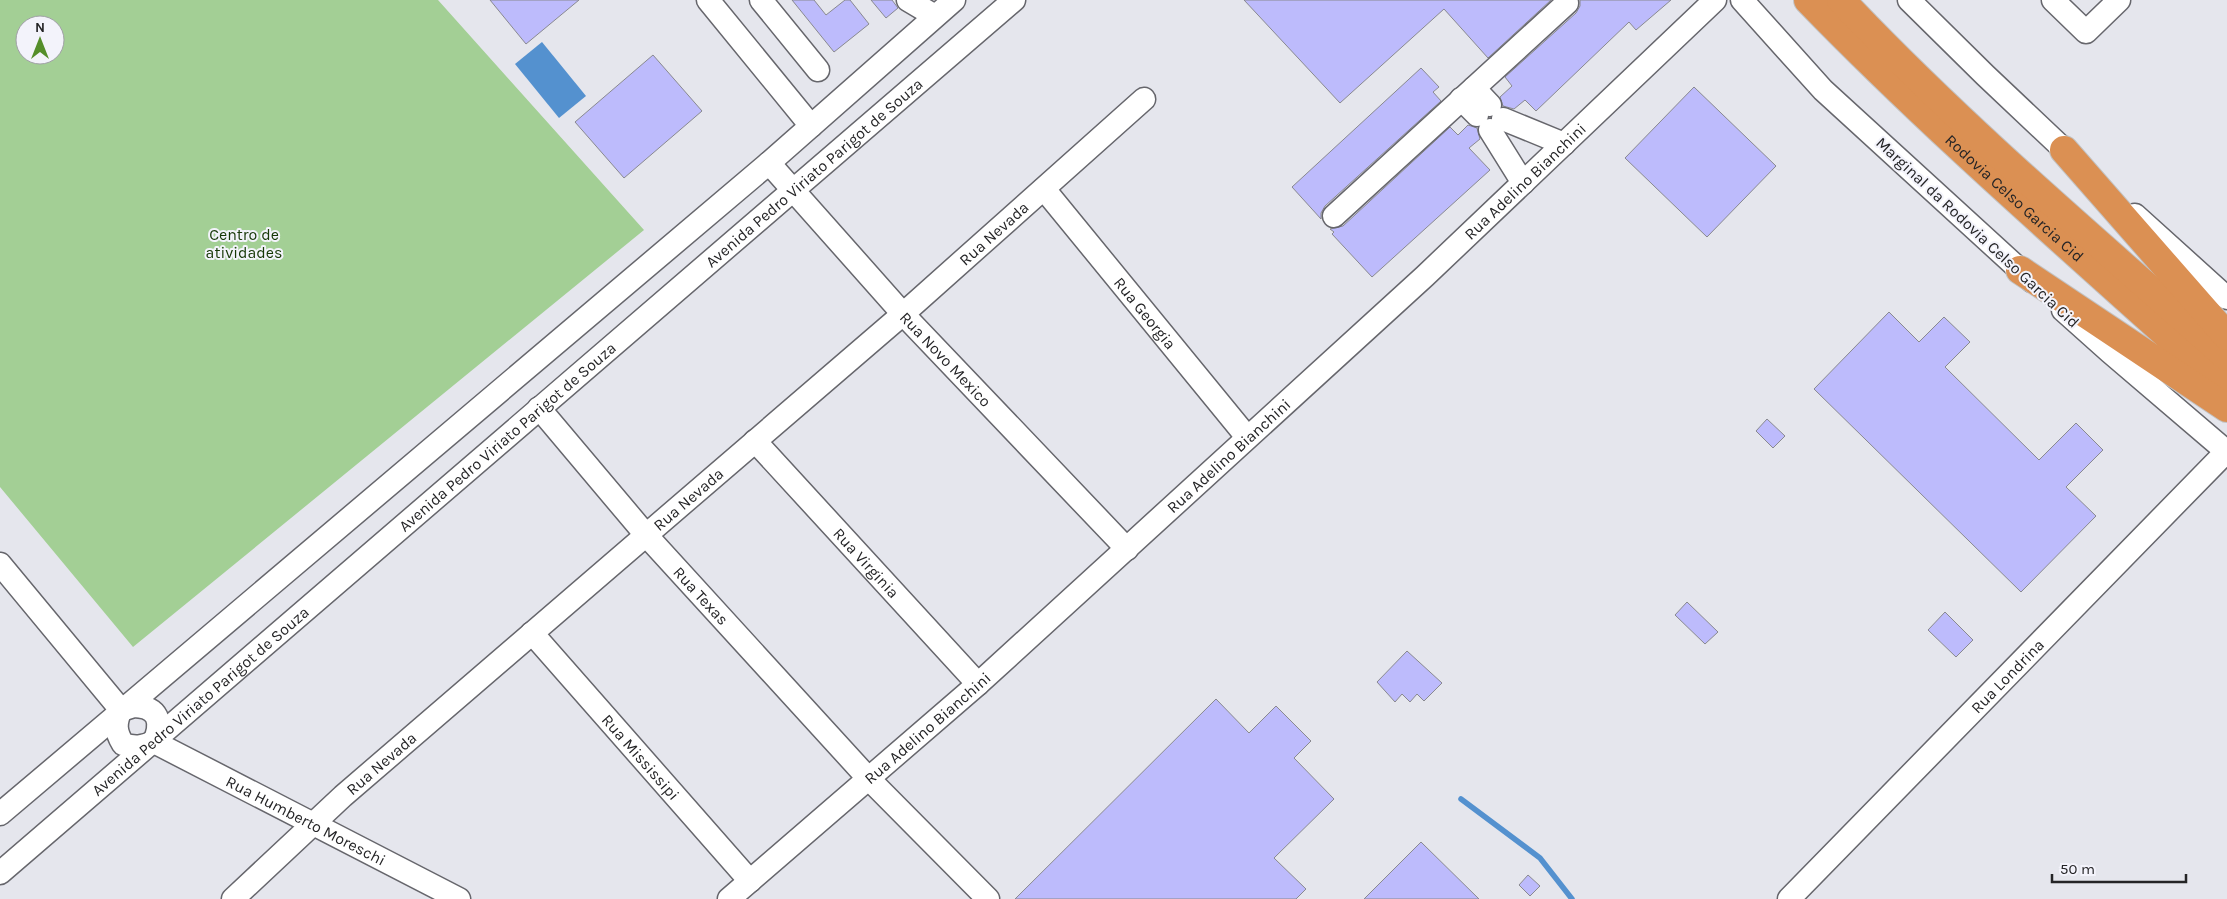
<svg xmlns="http://www.w3.org/2000/svg" width="2227" height="899" font-family="Karla,sans-serif">
<rect width="100%" height="100%" fill="#e5e6ed"/>
<!-- green -->
<path fill="#a3cf95" fill-rule="evenodd" d="M0 0H438L644 230 133 647 0 487ZM25 25H55V55H25Z"/>
<!-- water -->
<polygon fill="#5491cf" points="542,42 586,96 559,118 515,64"/>
<g fill="none" stroke-linecap="round" stroke-linejoin="round">
<!-- stream -->
<polyline stroke="#5491cf" stroke-width="5.5" points="1461,799 1540,858 1572,899"/>
</g>
<!-- building -->
<g fill="#bdbbfc" stroke="#898990">
<polygon points="490,0 579,0 526,44"/>
<polygon points="792,0 814,0 826,15 845,0 850,0 869,24 834,52"/>
<polygon points="871,0 892,0 898,8 886,18"/>
<polygon points="1244,0 1551,0 1488,58 1444,9 1340,103"/>
<polygon points="1580,0 1671,0 1636,30 1629,22 1536,111 1525,100 1514,109 1503,106 1500,97 1512,86 1505,77 1576,13 1580,6"/>
<polygon points="653,55 702,111 624,178 575,122"/>
<polygon points="1421,68 1439,87 1433,92 1441,101 1325,206 1321,213 1321,219 1292,187"/>
<polygon points="1694,87 1776,166 1707,237 1625,158"/>
<polygon points="1468,125 1477,128 1480,139 1469,148 1490,170 1372,277 1332,234 1334,232 1330,229 1343,226 1450,127 1458,135"/>
<polygon points="1889,312 1919,342 1944,317 1970,342 1945,367 2039,460 2076,423 2103,450 2066,487 2096,516 2021,592 1814,389"/>
<polygon points="1767,419 1785,436 1773,448 1756,431"/>
<polygon points="1687,602 1718,632 1705,644 1675,615"/>
<polygon points="1945,612 1973,640 1956,657 1928,630"/>
<polygon points="1407,651 1442,683 1424,701 1417,694 1410,702 1402,694 1395,702 1377,682"/>
<polygon points="1216,699 1249,733 1276,706 1311,741 1294,758 1334,799 1274,858 1306,889 1296,899 1015,899"/>
<polygon points="1421,842 1479,899 1364,899"/>
<polygon points="1528,875 1540,886 1530,896 1519,885"/>
</g>
<g fill="none" stroke-linecap="round" stroke-linejoin="round">
<defs>
<g id="minor">
<polyline points="708,0 811,126"/>
<polyline points="761,0 818,70"/>
<polyline points="908,0 935,16"/>
<polyline points="1742,0 1823,90 2032,281"/>
<polyline points="1909,0 1985,75 2076,161"/>
<polyline points="2053,0 2086,32 2119,0"/>
<polyline points="1474,88 1490,105"/>
<polyline points="1461,99 1477,115"/>
<polyline points="1503,119 1564,144"/>
<polyline points="1490,130 1523,183"/>
<path id="s1" d="M769 163 903 314 1127 549"/>
<path id="s2" d="M1044 189 1247 437"/>
<polyline points="2135,215 2227,298"/>
<polyline points="1334,216 1567,3"/>
<polyline points="2063,310 2110,352 2227,452"/>
<path id="s3" d="M539 408 646 535 868 778 988 899"/>
<path id="s4" d="M755 441 978 684"/>
<polyline points="0,564 121,710"/>
<path id="s5" d="M532 633 750 881"/>
<path d="M134 706C158 707 163 721 154 742 142 747 135 748 123 744 115 731 115 723 121 710Z"/>
<path id="s6" d="M154 742 459 899"/>
<polyline points="0,814 769,163 954,0"/>
<path id="s7" d="M0 873 1014 0"/>
<path id="s8" d="M233 899 343 796 903 314 1144 99"/>
<path id="s9" d="M729 899 978 684 1425 276 1715 0"/>
<path id="s10" d="M1789 899 2227 451"/>
</g>
<g id="highway">
<path id="s11" d="M1808 0C1941 137 2086 261 2227 389"/>
<path d="M1841 0C1961 127 2096 241 2227 357"/>
<polyline points="2064,150 2227,336"/>
<polyline points="2020,270 2227,408"/>
</g>
</defs>
<!-- minor casing -->
<use href="#minor" stroke="#66666c" stroke-width="25"/>
<!-- highway casing -->
<use href="#highway" stroke="#c2c2c2" stroke-width="30"/>
<!-- minor -->
<use href="#minor" stroke="#fff" stroke-width="22"/>
<!-- highway -->
<use href="#highway" stroke="#db9053" stroke-width="28"/>
</g>
<g text-anchor="middle" stroke-width="4" stroke-linejoin="round" paint-order="stroke">
<!-- street labels -->
<g font-size="16" fill="#242426" stroke="#f3f3fb">
<text dy="6" stroke="none"><textPath href="#s7" startOffset="1074">Avenida Pedro Viriato Parigot de Souza</textPath></text>
<text dy="6" stroke="none"><textPath href="#s9" startOffset="1072">Rua Adelino Bianchini</textPath></text>
<text dy="6" stroke="none"><textPath href="#s11" startOffset="286">Rodovia Celso Garcia Cid</textPath></text>
<text transform="translate(1978 232) rotate(43)" y="6">Marginal da Rodovia Celso Garcia Cid</text>
<text dy="6" stroke="none"><textPath href="#s8" startOffset="1011">Rua Nevada</textPath></text>
<text dy="6" stroke="none"><textPath href="#s2" startOffset="160">Rua Georgia</textPath></text>
<text dy="6" stroke="none"><textPath href="#s1" startOffset="264">Rua Novo Mexico</textPath></text>
<text dy="6" stroke="none"><textPath href="#s7" startOffset="669">Avenida Pedro Viriato Parigot de Souza</textPath></text>
<text dy="6" stroke="none"><textPath href="#s9" startOffset="668">Rua Adelino Bianchini</textPath></text>
<text dy="6" stroke="none"><textPath href="#s8" startOffset="606">Rua Nevada</textPath></text>
<text dy="6" stroke="none"><textPath href="#s4" startOffset="165">Rua Virginia</textPath></text>
<text dy="6" stroke="none"><textPath href="#s3" startOffset="248">Rua Texas</textPath></text>
<text dy="6" stroke="none"><textPath href="#s10" startOffset="312">Rua Londrina</textPath></text>
<text dy="6" stroke="none"><textPath href="#s7" startOffset="264">Avenida Pedro Viriato Parigot de Souza</textPath></text>
<text dy="6" stroke="none"><textPath href="#s9" startOffset="262">Rua Adelino Bianchini</textPath></text>
<text dy="6" stroke="none"><textPath href="#s5" startOffset="165">Rua Mississipi</textPath></text>
<text dy="6" stroke="none"><textPath href="#s8" startOffset="201">Rua Nevada</textPath></text>
<text dy="6" stroke="none"><textPath href="#s6" startOffset="171">Rua Humberto Moreschi</textPath></text>
</g>
<!-- park labels -->
<g font-size="16" fill="#163806" stroke="#f3f3fb">
<text x="244" y="240">Centro de<tspan x="244" dy="18">atividades</tspan></text>
</g>
</g>
<!-- north arrow -->
<g transform="translate(40 40)"><circle r="24" fill="#f3f3fb" stroke="#a0a0a6"/>
<path d="M0-4L9 19L0 12L-9 19Z" fill="#558e2b"/>
<text y="-8" font-size="14" font-weight="bold" text-anchor="middle" fill="#242426">N</text>
</g>
<!-- scale -->
<path d="M2052 874v8h134v-8" fill="none" stroke="#242426" stroke-width="2.5"/>
<text x="2060" y="874" font-size="15" fill="#242426" stroke="#f3f3fb" stroke-width="4" paint-order="stroke">50 m</text>
</svg>
